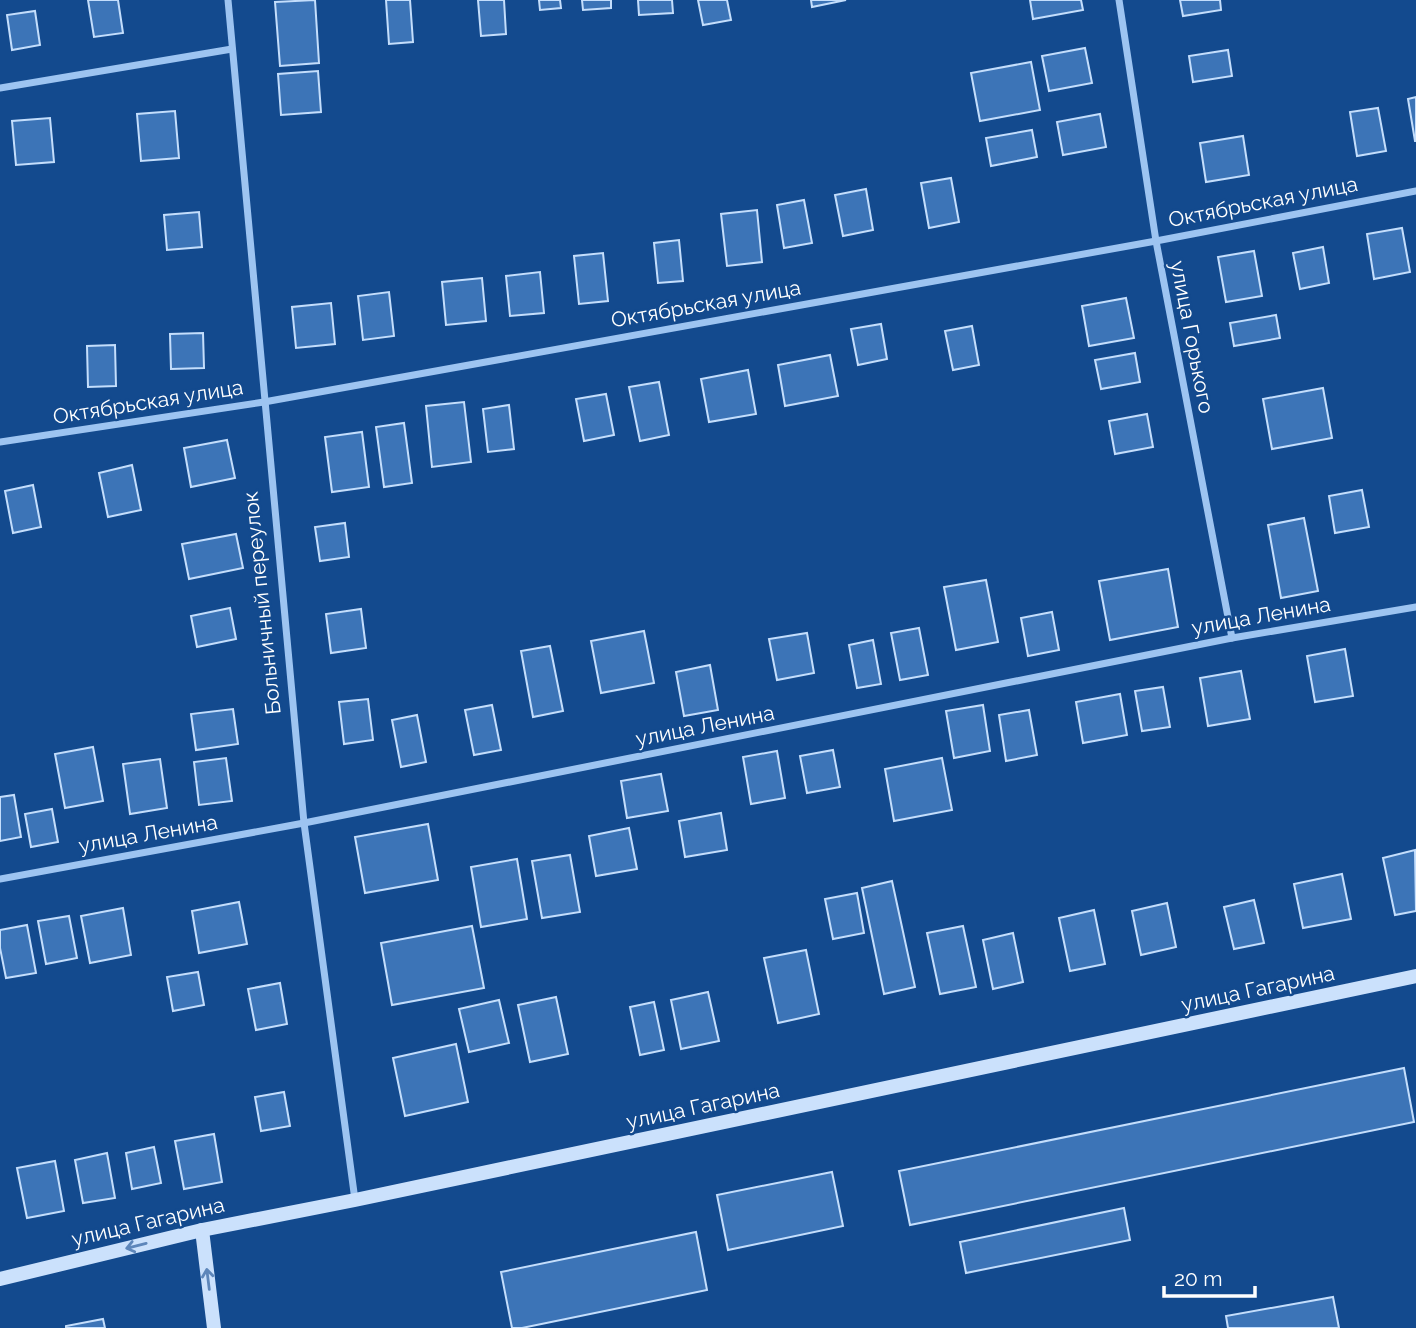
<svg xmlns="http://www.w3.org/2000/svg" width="1416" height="1328" font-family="Raleway,sans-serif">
<rect width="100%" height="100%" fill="#134a8e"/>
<!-- building -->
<g fill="#3c74b7" stroke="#c4defc" stroke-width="2">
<polygon points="88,0 118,0 123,33 94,37"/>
<polygon points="315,0 319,63 280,66 275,2"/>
<polygon points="386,0 410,0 413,42 389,44"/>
<polygon points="478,0 504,0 506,34 481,36"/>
<polygon points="539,0 560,0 561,8 540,10"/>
<polygon points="582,0 611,0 611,8 583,10"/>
<polygon points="638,0 672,0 673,13 639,15"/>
<polygon points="698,0 727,0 731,20 703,25"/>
<polygon points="811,0 846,0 812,7"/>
<polygon points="1030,0 1081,0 1083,10 1033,19"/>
<polygon points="1180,0 1220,0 1221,10 1183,16"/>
<polygon points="35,11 40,45 12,50 7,15"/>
<polygon points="1085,48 1092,83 1049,91 1042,56"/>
<polygon points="1228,50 1232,76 1193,82 1189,56"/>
<polygon points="1031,62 1040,110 980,121 971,73"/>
<polygon points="318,71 321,112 281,115 278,74"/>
<polygon points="1416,97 1416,141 1415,141 1408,99"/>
<polygon points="1378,108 1386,151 1357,156 1350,112"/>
<polygon points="175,111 179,158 141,161 137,114"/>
<polygon points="1100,114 1106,147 1063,155 1057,122"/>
<polygon points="50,118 54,162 16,165 12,121"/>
<polygon points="1032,130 1037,157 991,166 986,138"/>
<polygon points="1243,136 1249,175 1206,182 1200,143"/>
<polygon points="951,178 959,222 929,228 921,183"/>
<polygon points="866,189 873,230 843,236 835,195"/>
<polygon points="804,200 812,243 784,248 777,205"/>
<polygon points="757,210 762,262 727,266 721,214"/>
<polygon points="199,212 202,247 167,250 164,215"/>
<polygon points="1402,228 1410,272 1374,279 1367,234"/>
<polygon points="679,240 683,281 658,283 654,243"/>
<polygon points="1323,247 1329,283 1300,289 1293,253"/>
<polygon points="1254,251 1262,296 1226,302 1218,257"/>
<polygon points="603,253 608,301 579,304 574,256"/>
<polygon points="540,272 544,313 510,316 506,276"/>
<polygon points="482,278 486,321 446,325 442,282"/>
<polygon points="389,292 394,336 363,340 358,296"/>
<polygon points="1126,298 1134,338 1089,346 1082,306"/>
<polygon points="331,303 335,344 296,348 292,307"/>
<polygon points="1276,315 1280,338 1234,346 1230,323"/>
<polygon points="881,324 887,359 858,365 851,329"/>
<polygon points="972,326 979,365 953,370 945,331"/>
<polygon points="203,333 204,368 171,369 170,334"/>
<polygon points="115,345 116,386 88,387 87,346"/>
<polygon points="1135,353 1140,382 1101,389 1095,360"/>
<polygon points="830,355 838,396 785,406 778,365"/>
<polygon points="748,370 756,414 709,422 701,379"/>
<polygon points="659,382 669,435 640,441 629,387"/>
<polygon points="1323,388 1332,438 1272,449 1263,399"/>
<polygon points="606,394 614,435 584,441 576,399"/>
<polygon points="464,402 471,462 432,467 426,406"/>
<polygon points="509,405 514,449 488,452 483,409"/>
<polygon points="1147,414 1153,447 1115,454 1109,421"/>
<polygon points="404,423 412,483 384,487 376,427"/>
<polygon points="362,432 369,487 332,492 325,437"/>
<polygon points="227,440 235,478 191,487 184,448"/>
<polygon points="132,465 141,510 108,517 99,473"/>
<polygon points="33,485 41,527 13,533 5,491"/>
<polygon points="1362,490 1369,527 1335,533 1329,496"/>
<polygon points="1304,518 1318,591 1281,598 1268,525"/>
<polygon points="345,523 349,557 320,561 315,527"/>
<polygon points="236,534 243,568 189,579 182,544"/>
<polygon points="1168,569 1178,627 1110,640 1099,581"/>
<polygon points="986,580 998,642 956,650 944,587"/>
<polygon points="230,608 236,639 197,647 191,616"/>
<polygon points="361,609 366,648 331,653 326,614"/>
<polygon points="1052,612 1059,650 1028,656 1021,618"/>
<polygon points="919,628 928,675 900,680 891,633"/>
<polygon points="644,631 654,683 601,693 591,641"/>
<polygon points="807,633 814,673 777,680 769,639"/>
<polygon points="873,640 881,684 857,688 849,645"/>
<polygon points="550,646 563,711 533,717 521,651"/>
<polygon points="1345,649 1353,696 1315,702 1307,656"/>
<polygon points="710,665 718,710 684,716 676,672"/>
<polygon points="1241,671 1250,719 1208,726 1200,678"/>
<polygon points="1163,687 1170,727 1142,731 1135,691"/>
<polygon points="1120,694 1127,735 1083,743 1076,702"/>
<polygon points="368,699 373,740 344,744 339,702"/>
<polygon points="492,705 501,750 474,755 465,710"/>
<polygon points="983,705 990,751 954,758 946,711"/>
<polygon points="233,709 238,744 196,750 191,714"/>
<polygon points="1029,710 1037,755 1006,761 999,715"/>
<polygon points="417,715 426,762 401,767 392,720"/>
<polygon points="93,747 103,801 65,808 55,754"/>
<polygon points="833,750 840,787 807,793 800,756"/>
<polygon points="777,751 785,798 751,804 743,757"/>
<polygon points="226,758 232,801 199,805 194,762"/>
<polygon points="942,758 952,810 894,821 885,769"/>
<polygon points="160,759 167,808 130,814 123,764"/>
<polygon points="661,774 668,811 627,818 621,781"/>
<polygon points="14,795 21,837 0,841 0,797"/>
<polygon points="52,809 58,842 31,847 25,814"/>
<polygon points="721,813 727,850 685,857 679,821"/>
<polygon points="428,824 438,880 365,893 355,837"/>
<polygon points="629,828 637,869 596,876 589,836"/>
<polygon points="1415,850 1416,911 1395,915 1383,858"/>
<polygon points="570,855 580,912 542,918 532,861"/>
<polygon points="517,859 527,919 481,927 471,867"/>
<polygon points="1342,874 1351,919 1303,928 1294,884"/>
<polygon points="892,881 915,987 884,994 862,888"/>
<polygon points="857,893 864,933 833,939 825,899"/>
<polygon points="1254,900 1264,943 1234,949 1224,907"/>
<polygon points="239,902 247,944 199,953 192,911"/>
<polygon points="1167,903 1176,947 1141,955 1132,911"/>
<polygon points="123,908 131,955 90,963 81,916"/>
<polygon points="1094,910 1105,964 1070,971 1059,918"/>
<polygon points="69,916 77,958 46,964 38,921"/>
<polygon points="27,925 36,973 6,978 0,948 0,930"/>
<polygon points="472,926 484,988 392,1005 381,943"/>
<polygon points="963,926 976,987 940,994 927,933"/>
<polygon points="1013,933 1023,982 993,989 983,940"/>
<polygon points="806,950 819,1014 778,1023 764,958"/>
<polygon points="198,972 204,1005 173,1011 167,977"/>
<polygon points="280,983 287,1024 256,1030 248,989"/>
<polygon points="708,992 719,1041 681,1049 671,1000"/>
<polygon points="556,997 568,1054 530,1062 518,1005"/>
<polygon points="499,1000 509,1043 469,1052 459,1009"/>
<polygon points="654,1002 664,1050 640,1055 630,1007"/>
<polygon points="456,1044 468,1102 405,1116 393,1058"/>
<polygon points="1404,1068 1414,1122 910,1225 899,1171"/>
<polygon points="284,1092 290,1126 261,1131 255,1097"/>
<polygon points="214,1134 222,1182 184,1189 175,1141"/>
<polygon points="154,1147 161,1183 132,1189 126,1153"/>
<polygon points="107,1153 115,1198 83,1203 75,1160"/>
<polygon points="55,1161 64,1211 27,1218 17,1168"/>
<polygon points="832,1172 843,1226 728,1250 717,1195"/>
<polygon points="1124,1208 1130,1240 966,1273 960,1242"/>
<polygon points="696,1232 707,1290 522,1328 512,1328 501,1272"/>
<polygon points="1333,1297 1339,1328 1228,1328 1226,1316"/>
<polygon points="103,1319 105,1328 66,1328 66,1326"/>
</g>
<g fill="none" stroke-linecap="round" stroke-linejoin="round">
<!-- street -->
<g stroke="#9dc4f1" stroke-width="7">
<polyline points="228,0 304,823 355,1200"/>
<polyline points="1119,0 1156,241 1232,638"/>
<polyline points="0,88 232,49"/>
<polyline points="0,442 264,402 1156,241 1416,191"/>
<polyline points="0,879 304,823 1232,638 1416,607"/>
</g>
<!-- secondary -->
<g stroke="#cbe1fc" stroke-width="14">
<polyline points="202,1230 214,1328"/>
<polyline points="0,1279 202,1230 355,1200 1416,976"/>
</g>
</g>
<!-- one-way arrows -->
<defs><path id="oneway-shaft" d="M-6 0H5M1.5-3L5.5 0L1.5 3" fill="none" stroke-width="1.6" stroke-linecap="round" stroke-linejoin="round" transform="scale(1.75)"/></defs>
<g stroke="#5d86ba">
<use href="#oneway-shaft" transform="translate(136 1246) rotate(166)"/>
<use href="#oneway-shaft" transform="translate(208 1279) rotate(-97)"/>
</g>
<g text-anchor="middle" stroke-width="5" stroke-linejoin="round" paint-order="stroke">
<!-- street labels -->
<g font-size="21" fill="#fff" stroke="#134a8e">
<text transform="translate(1263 202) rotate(-11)" y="7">Октябрьская улица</text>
<text transform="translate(706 304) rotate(-10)" y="7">Октябрьская улица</text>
<text transform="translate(1192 337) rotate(79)" y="7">улица Горького</text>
<text transform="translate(148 402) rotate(-9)" y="7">Октябрьская улица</text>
<text transform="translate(262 603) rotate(-96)" y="7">Больничный переулок</text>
<text transform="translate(1261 616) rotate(-10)" y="7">улица Ленина</text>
<text transform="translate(705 726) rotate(-11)" y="7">улица Ленина</text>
<text transform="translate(148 834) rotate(-10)" y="7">улица Ленина</text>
<text transform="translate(1258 989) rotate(-12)" y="7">улица Гагарина</text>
<text transform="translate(703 1106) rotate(-12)" y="7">улица Гагарина</text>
<text transform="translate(148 1222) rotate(-13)" y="7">улица Гагарина</text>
</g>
</g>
<!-- scale -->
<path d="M1164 1286v10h91v-10" fill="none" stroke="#ffffff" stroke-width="3.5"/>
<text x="1174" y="1286" font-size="21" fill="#ffffff" stroke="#134a8e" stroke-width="5" paint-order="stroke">20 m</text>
</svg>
